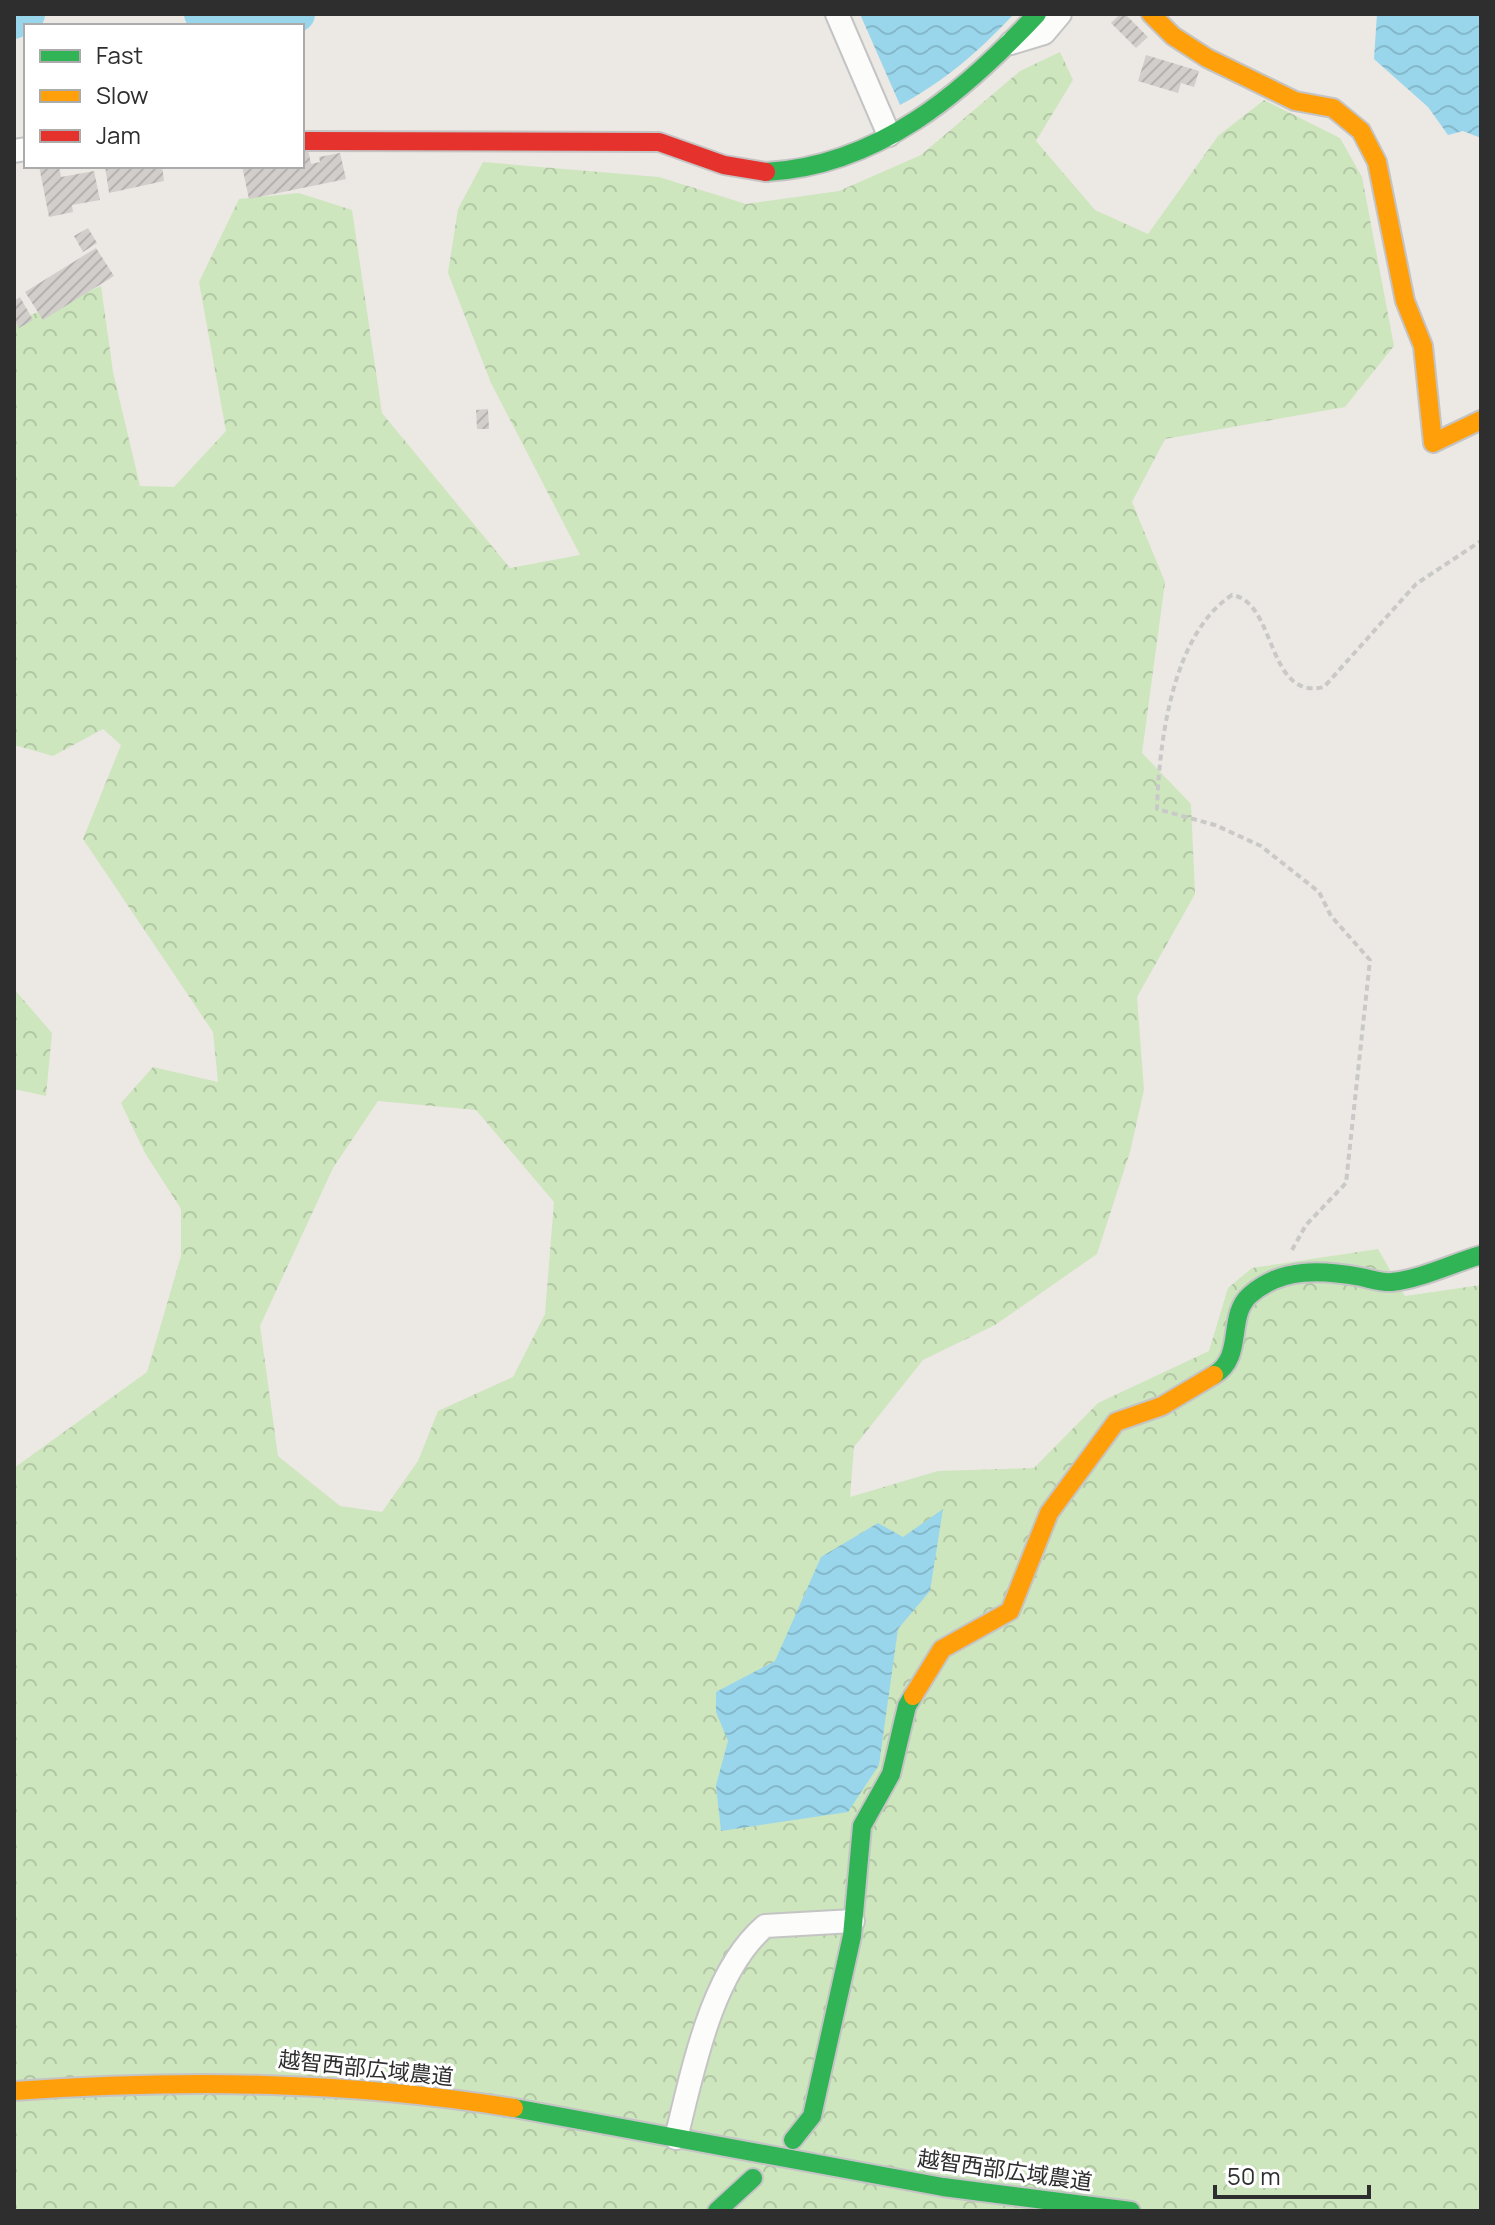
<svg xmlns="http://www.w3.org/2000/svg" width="1495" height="2225" font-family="Manrope,'Noto Sans JP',sans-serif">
<defs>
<pattern id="forest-crowns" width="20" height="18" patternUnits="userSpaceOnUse" patternTransform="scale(2)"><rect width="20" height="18" fill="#cee6be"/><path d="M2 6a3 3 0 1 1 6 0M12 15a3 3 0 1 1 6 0" fill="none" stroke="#b1c6a4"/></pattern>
<pattern id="water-waves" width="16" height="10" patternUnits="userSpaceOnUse" patternTransform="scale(2)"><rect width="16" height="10" fill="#99d6ec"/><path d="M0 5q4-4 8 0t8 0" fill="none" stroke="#84b8cb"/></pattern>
<pattern id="building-hatch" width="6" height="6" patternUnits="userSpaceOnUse" patternTransform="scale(2)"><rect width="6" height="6" fill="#d1cecb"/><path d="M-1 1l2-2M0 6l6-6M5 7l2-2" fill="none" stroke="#b4b1af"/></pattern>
</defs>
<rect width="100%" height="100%" fill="#ece8e4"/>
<!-- forest -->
<g fill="url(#forest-crowns)" fill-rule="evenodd">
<path d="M1060 52 1073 80 1036 141 1095 210 1148 234 1218 136 1264 100 1340 138 1362 177 1394 346 1345 407 1165 439 1132 502 1165 582 1142 753 1191 804 1195 894 1137 997 1144 1090 1130 1152 1097 1254 995 1325 923 1360 854 1447 850 1497 938 1471 1034 1468 1098 1403 1209 1351 1228 1288 1252 1268 1378 1249 1405 1296 1481 1285V2211H14V1468L147 1372 181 1256V1209L145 1153 121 1103 153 1067 218 1082 213 1032 83 839 121 745 103 729 53 756 14 745V322L101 286 113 372 140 486 174 487 226 431 199 282 239 199 299 193 352 210 382 413 510 568 580 555 491 383 448 273 458 209 483 162 659 177 746 204 839 191 921 155 1020 71ZM378 1101 476 1110 554 1202 545 1314 513 1377 438 1411 418 1461 382 1512 340 1506 278 1456 260 1326 333 1168Z"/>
<polygon points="14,989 52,1033 46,1096 14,1089"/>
</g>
<!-- water -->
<g fill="url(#water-waves)">
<path d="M860 14H1014C979 51 945 81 900 105Z"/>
<polygon points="1377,14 1481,14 1481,138 1463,131 1448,135 1428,107 1374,59"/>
<polygon points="943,1509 930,1591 898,1629 879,1765 848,1812 721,1831 716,1785 728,1741 716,1712 716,1692 775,1661 821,1557 878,1523 903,1537"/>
</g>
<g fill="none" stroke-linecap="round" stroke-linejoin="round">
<!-- river -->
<g stroke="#99d6ec" stroke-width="36">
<polyline points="202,14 229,20 297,14"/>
<polyline points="14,21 27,14"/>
</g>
</g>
<!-- building -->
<g fill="url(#building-hatch)">
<polygon points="1120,14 1125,14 1148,37 1136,48 1111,23"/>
<polygon points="1146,55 1199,71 1194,87 1181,83 1178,93 1138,81"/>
<polygon points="308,150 311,164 320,162 319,157 340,153 346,179 249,199 242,166 302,166 302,151"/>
<polygon points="39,166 59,166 61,177 94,171 100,200 72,205 73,212 49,217"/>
<polygon points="105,166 162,166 164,181 109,193"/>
<polygon points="88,228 97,243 83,252 74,236"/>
<polygon points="96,248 114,276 43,320 25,292"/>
<polygon points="20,297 33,320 19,328 14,319 14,301"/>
<polygon points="488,409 489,429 477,429 476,410"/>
</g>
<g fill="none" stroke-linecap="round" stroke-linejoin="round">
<defs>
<g id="street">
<polyline points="837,14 889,135"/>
<polyline points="1011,43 1044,33 1060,14"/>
<polyline points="14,151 26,149"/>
<path d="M676 2138C693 2071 711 1972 765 1926L853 1921"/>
</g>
<g id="fast">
<path d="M766 172C878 166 963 93 1037 14"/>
<path d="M1214 1375C1245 1357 1226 1316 1250 1295 1281 1267 1323 1270 1361 1277 1371 1279 1382 1283 1392 1282 1421 1279 1453 1263 1481 1255"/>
<polyline points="514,2108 943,2187 1131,2211"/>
<polyline points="793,2140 812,2116 852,1936 862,1826 891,1774 907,1706 913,1696"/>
<polyline points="717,2211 753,2178"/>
</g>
<g id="slow">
<polyline points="1151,14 1173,36 1207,58 1295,101 1333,108 1361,131 1377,162 1405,301 1423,346 1433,443 1481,420"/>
<polyline points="913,1696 942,1649 1010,1611 1049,1513 1116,1422 1162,1406 1214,1375"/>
<path d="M14 2091C183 2079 346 2081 514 2108"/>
</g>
<polyline id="jam" points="302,141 659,142 724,165 766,172"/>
</defs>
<!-- street casing -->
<use href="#street" stroke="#c5c4c5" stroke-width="26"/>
<!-- fast casing -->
<use href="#fast" stroke="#c5c4c5" stroke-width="22"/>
<!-- slow casing -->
<use href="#slow" stroke="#c5c4c5" stroke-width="22"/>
<!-- jam casing -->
<use href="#jam" stroke="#c5c4c5" stroke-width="22"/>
<!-- path -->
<path stroke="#c9c9c8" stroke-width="4" stroke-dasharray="6 4" stroke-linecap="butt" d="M1292 1250 1306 1225 1346 1183 1370 960 1331 916 1319 892 1261 846 1215 825 1157 809C1159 743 1172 634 1232 595 1277 602 1266 701 1324 687L1416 584 1481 541"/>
<!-- street -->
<use href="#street" stroke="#fcfcfb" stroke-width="22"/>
<!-- fast -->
<use href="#fast" stroke="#30b455" stroke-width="18"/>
<!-- slow -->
<use href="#slow" stroke="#ff9f0a" stroke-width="18"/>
<!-- jam -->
<use href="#jam" stroke="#e5322d" stroke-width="18"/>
</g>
<g text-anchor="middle" stroke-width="6" stroke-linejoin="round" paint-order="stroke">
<!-- street labels -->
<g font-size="22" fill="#2e2e2e" stroke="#fff">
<text transform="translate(366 2068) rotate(6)" y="8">越智西部広域農道</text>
<text transform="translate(1005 2170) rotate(8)" y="8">越智西部広域農道</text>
</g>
</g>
<!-- border -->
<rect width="1495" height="2225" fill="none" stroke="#2e2e2e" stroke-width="32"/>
<!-- legend -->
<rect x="24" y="24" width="280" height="144" fill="#ffffff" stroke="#ababab" stroke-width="2"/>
<rect x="40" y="50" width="40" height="12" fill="#30b455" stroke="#ababab" stroke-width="2"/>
<text x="96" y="64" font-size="24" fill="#2e2e2e">Fast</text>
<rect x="40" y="90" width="40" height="12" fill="#ff9f0a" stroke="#ababab" stroke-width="2"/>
<text x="96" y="104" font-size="24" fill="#2e2e2e">Slow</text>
<rect x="40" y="130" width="40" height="12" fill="#e5322d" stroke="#ababab" stroke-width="2"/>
<text x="96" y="144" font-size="24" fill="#2e2e2e">Jam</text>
<!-- scale -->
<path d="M1215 2185v12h154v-12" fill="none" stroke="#2e2e2e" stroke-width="4"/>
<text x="1227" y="2185" font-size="24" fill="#2e2e2e" stroke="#ffffff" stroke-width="6" paint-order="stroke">50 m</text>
</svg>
